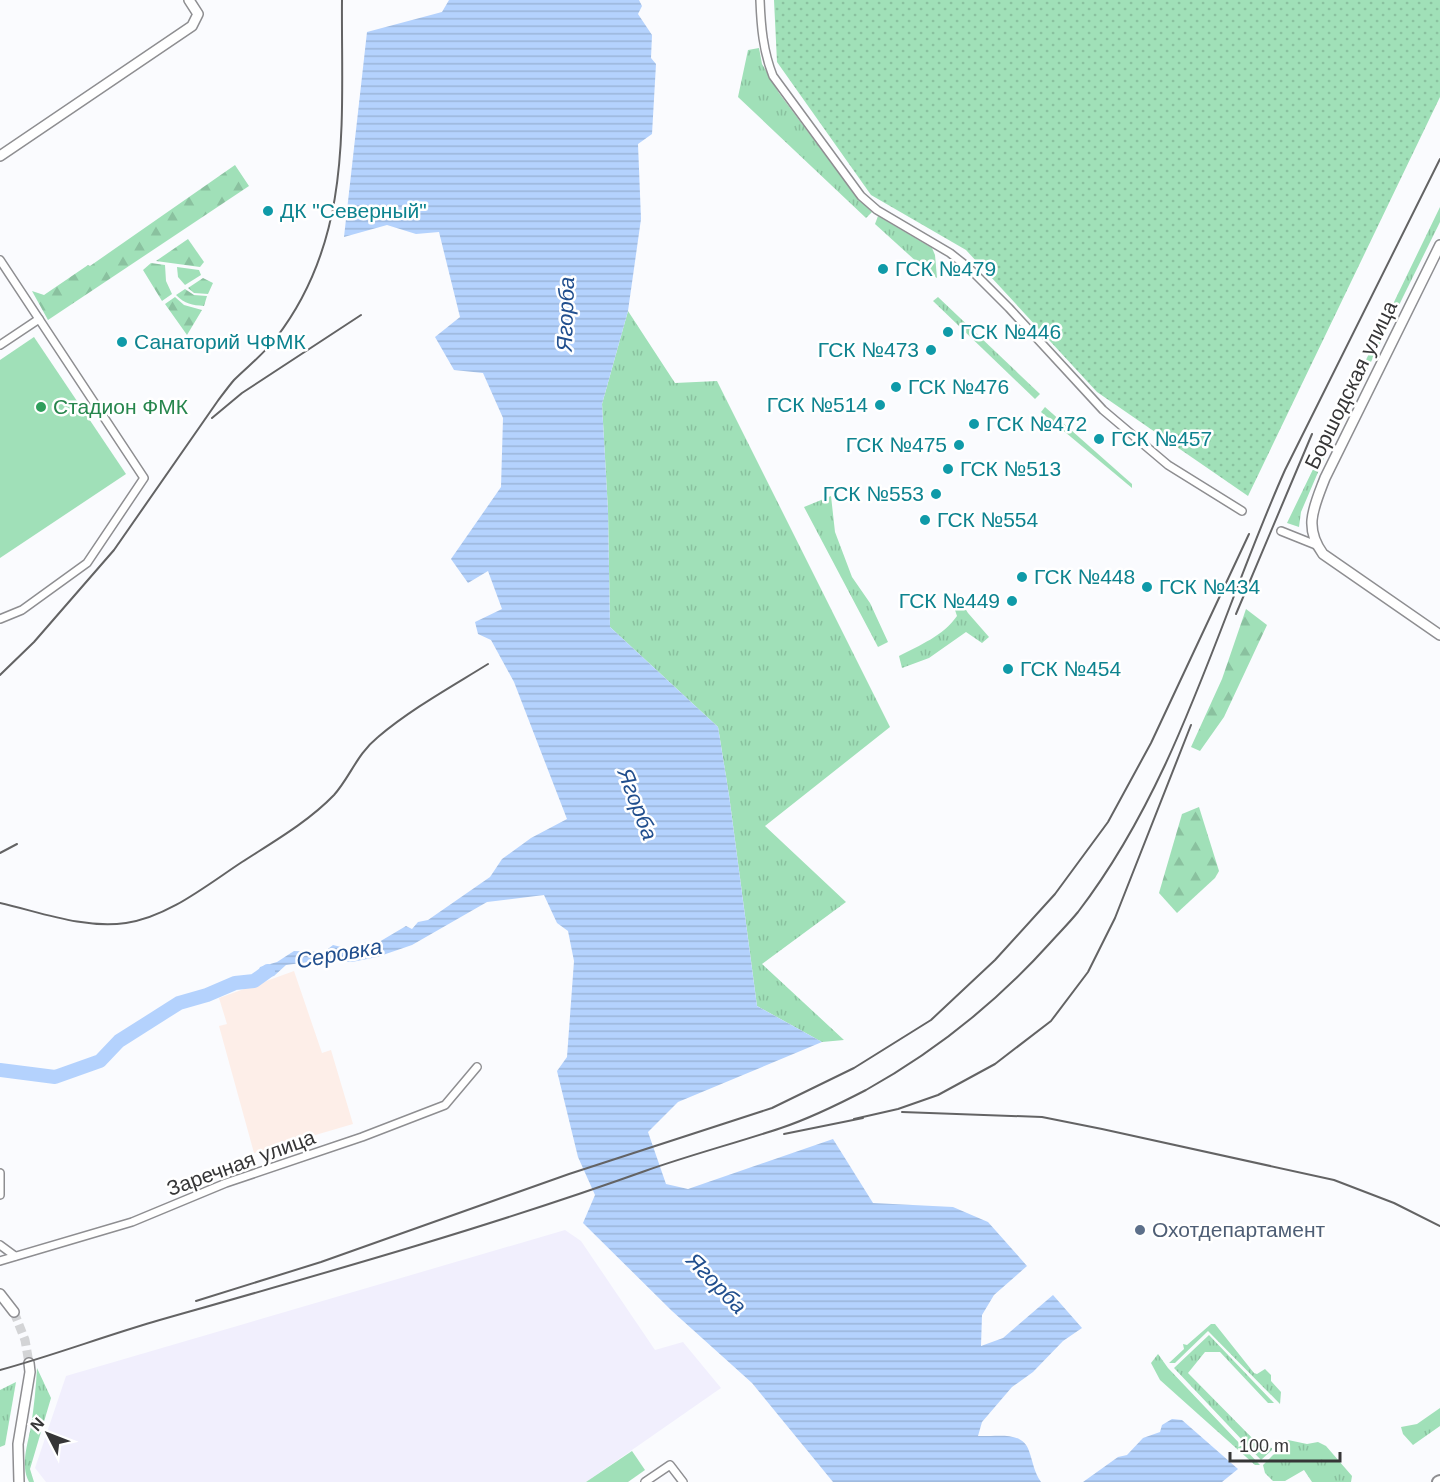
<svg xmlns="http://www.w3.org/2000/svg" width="1440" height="1482" font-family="Helvetica,sans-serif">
<defs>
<pattern id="grass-tufts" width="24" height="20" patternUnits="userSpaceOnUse" patternTransform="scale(1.5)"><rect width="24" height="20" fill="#a0e0b8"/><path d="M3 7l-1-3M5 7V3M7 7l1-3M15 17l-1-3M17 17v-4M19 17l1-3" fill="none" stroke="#8ac19f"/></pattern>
<pattern id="forest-firs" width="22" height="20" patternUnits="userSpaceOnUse" patternTransform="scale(1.5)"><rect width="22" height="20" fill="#a0e0b8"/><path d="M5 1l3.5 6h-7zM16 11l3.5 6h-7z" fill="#8ac19f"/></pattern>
<pattern id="garden-dots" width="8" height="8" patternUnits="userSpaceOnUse" patternTransform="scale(1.5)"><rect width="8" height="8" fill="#a0e0b8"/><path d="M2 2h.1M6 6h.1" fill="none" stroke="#8ac19f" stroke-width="1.8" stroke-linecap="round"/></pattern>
<pattern id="water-rules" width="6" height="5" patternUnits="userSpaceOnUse" patternTransform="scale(1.5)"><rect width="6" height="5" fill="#b4d2fd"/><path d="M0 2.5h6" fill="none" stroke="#9bb5d9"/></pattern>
</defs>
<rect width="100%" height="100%" fill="#fafbfe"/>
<!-- commercial -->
<polygon fill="#fdeee8" points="294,971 322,1053 331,1050 353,1124 254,1153 219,1026 227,1024 219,998"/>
<!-- education -->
<polygon fill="#f1effd" points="565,1230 581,1241 655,1350 683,1342 721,1388 586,1482 46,1482 35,1468 66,1376"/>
<!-- grass -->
<g fill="url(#grass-tufts)">
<polygon points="759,48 762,64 779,93 858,199 872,212 866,218 738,97 748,50"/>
<polygon points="1440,207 1440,222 1328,449 1301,512 1299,527 1287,523"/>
<polygon points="878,216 932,248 935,255 937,278 929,273 875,224"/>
<polygon points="938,297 1040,394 1035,399 933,301"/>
<polygon points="628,311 675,383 717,381 890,727 765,826 846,902 762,964 844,1040 822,1042 757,1006 729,795 718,727 610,627 608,511 602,404"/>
<polygon points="1045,407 1132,484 1132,488 1041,412"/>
<polygon points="831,496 835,532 852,577 870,603 888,642 878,647 804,507"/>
<path d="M961 602 968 613 989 637 982 643 966 632 929 658 902 668 899 656C920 645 943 636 957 616L954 607Z"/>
<polygon points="1211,1324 1215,1324 1254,1373 1257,1374 1265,1369 1271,1375 1271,1381 1281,1392 1280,1404 1208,1331 1175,1363 1169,1363 1184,1349 1183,1344 1187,1345"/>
<polygon points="1209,1335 1274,1403 1268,1403 1220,1352 1205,1352 1188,1373 1260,1446 1272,1448 1272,1450 1261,1460 1174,1368"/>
<polygon points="1158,1354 1168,1368 1260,1465 1255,1465 1160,1380 1151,1363"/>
<path d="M37 1368 51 1398 30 1469 34 1482H29C20 1464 28 1444 31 1426 34 1407 36 1387 37 1368Z"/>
<polygon points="16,1382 5,1445 0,1447 0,1390"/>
<polygon points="1440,1408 1440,1426 1413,1445 1403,1434 1401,1427 1417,1424"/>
<polygon points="1288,1440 1307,1444 1318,1442 1326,1446 1352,1476 1351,1482 1312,1482 1304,1470 1285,1481 1273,1481 1265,1473 1263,1465"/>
</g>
<!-- forest -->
<g fill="url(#forest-firs)">
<polygon points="235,165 249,186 48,320 32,291 44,295 88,265 90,266"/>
<polygon points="188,239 204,262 200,267 156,261"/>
<polygon points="151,263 165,265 166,281 172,294 162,301 143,270"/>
<polygon points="177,267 199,270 201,275 185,285 178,277"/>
<polygon points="203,278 213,283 208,294 194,293 188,288"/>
<path d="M185 289 194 295 207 296 204 306C192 305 185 304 176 295Z"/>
<polygon points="175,297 184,305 202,310 187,335 165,304"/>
<polygon points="1246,609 1267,625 1224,717 1200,751 1191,747 1222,679"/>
<polygon points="1199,807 1219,871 1215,878 1177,913 1159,893 1182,814"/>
</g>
<!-- park -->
<g fill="#a0e0b8">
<polygon points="34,337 126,474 0,558 0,360"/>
<polygon points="632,1451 645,1470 628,1482 586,1482"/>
</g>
<!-- garden -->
<polygon fill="url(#garden-dots)" points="774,0 1440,0 1440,97 1248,496 1097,392 966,250 871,195 777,62"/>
<!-- water -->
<g fill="url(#water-rules)">
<path d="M449 0H639L642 6 638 14 652 35 651 58 656 64 652 134 638 144 641 219 628 311 602 404 608 511 610 627 718 727 729 795 757 1006 822 1042 678 1102 648 1132 666 1184 688 1189 833 1139 873 1203 953 1207 988 1222 1027 1266 994 1295 982 1315 981 1346 1003 1338 1053 1295 1082 1328 1063 1341 1033 1372 1012 1387 982 1422 978 1436C995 1437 1023 1430 1029 1451 1033 1462 1034 1472 1041 1482H833L752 1383 672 1311 583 1223 595 1195 578 1157 557 1071 567 1057 574 961 568 931 557 923 544 895 487 902 412 945 377 957 352 962 324 960 286 965 274 976 254 981 260 967 277 962 294 951 324 952 333 945 353 950 363 943 379 942 406 926 412 929 418 922 428 920 490 877 502 859 531 838 567 819 514 682 491 640 478 634 475 622 502 609 488 571 468 583 451 559 501 487 503 418 483 373 454 370 435 337 460 317 439 232 416 234 387 225 344 237 367 32 442 12Z"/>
<polygon points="1172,1419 1182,1420 1238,1469 1222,1482 1083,1482 1118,1457 1127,1455 1143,1438 1160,1432 1162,1425"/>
</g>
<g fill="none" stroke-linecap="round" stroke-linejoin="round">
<!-- river -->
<polyline stroke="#b4d2fd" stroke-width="14" points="0,1070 55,1077 100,1061 119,1041 179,1003 207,995 235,983 254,981 268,971"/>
<!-- secondary-tunnel -->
<polyline stroke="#d3d4d6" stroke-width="9" stroke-dasharray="9 4.5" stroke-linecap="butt" points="14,1312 25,1340 29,1363"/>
<defs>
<g id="street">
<path d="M760 0C761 26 763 51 773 76L861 196 877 210 950 253 969 268 1009 308 1103 410 1168 465 1242 511"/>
<polyline points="0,260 39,319 0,345"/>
<polyline points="1281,531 1316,545"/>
<polyline points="0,619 22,610 87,563 144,478 39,319"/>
<polyline points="0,1173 0,1195"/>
<polyline points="0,1245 15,1256"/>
<polyline points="0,1261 132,1222 226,1183 362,1137 445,1105 477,1067"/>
<polyline points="645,1482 670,1465 683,1482"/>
</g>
<g id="secondary">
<polyline points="0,156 192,26 198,14 189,0"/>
<path d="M1440 245 1325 478C1314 507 1303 527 1323 554L1440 635"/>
<polyline points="0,1294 14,1312"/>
<polyline points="19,1482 18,1444 30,1372 29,1363"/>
</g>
<polyline id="primary" points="1438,1482 1440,1481"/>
</defs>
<!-- street casing -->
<use href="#street" stroke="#8e8e91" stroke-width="10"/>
<!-- secondary casing -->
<use href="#secondary" stroke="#8e8e91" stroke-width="12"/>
<!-- primary casing -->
<use href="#primary" stroke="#8e8e91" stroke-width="14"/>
<!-- street -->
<use href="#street" stroke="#fff" stroke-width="7"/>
<!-- secondary -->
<use href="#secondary" stroke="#fff" stroke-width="9"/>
<!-- primary -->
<use href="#primary" stroke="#fff" stroke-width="10"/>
<!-- rail -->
<g stroke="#636364" stroke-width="2">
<polyline points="212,418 242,393 361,315"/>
<polyline points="1236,614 1312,434"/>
<path d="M0 675 34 642 114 550 217 402C223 394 228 387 234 380 248 366 264 354 276 338 354 237 341 120 342 0"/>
<polyline points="0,853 17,844"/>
<path d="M0 903C40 912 83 929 126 923 168 917 207 885 242 862 273 842 308 822 334 795 350 777 357 754 378 737 411 709 451 687 488 664"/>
<polyline points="902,1112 1042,1117 1102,1129 1334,1180 1394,1203 1440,1226"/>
<polyline points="854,1119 898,1109 938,1095 995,1064 1051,1021 1088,972 1115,918 1191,725"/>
<polyline points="784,1134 863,1118"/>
<polyline points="196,1301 321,1262 569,1174 772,1108 854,1068 931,1020 995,960 1055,894 1108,822 1151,743 1249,534"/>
<path d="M0 1370C51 1356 102 1337 153 1322 318 1275 483 1229 645 1171 690 1155 736 1143 781 1128 808 1119 841 1103 866 1090 936 1051 996 1003 1050 943 1059 933 1069 923 1078 912 1178 782 1219 618 1285 470L1440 159"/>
</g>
</g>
<!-- markers -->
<g fill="#0f9aa8" stroke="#fff" stroke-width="2">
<circle cx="268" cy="211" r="6"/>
<circle cx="883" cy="269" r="6"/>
<circle cx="948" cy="332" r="6"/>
<circle cx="122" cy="342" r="6"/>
<circle cx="931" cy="350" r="6"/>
<circle cx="896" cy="387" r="6"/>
<circle cx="880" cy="405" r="6"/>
<circle cx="974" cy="424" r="6"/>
<circle cx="1099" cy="439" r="6"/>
<circle cx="959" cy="445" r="6"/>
<circle cx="948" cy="469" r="6"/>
<circle cx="936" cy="494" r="6"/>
<circle cx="925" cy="520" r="6"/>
<circle cx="1022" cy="577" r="6"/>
<circle cx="1147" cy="587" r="6"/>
<circle cx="1012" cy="601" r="6"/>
<circle cx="1008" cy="669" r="6"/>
</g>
<circle fill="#2e9e5b" stroke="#fff" stroke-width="2" cx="41" cy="407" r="6"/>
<circle fill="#5c6f8a" stroke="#fff" stroke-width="2" cx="1140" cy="1230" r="6"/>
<g text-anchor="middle" stroke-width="5" stroke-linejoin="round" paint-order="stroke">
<!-- culture labels -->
<g font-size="21" fill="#0d838f" stroke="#fff" text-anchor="start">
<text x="280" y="218">ДК "Северный"</text>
<text x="895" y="276">ГСК №479</text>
<text x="960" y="339">ГСК №446</text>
<text x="134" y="349">Санаторий ЧФМК</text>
<text x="919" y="357" text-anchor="end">ГСК №473</text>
<text x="908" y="394">ГСК №476</text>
<text x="868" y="412" text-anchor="end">ГСК №514</text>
<text x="986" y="431">ГСК №472</text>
<text x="1111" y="446">ГСК №457</text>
<text x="947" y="452" text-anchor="end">ГСК №475</text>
<text x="960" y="476">ГСК №513</text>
<text x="924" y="501" text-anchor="end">ГСК №553</text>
<text x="937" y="527">ГСК №554</text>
<text x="1034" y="584">ГСК №448</text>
<text x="1159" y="594">ГСК №434</text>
<text x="1000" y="608" text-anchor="end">ГСК №449</text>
<text x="1020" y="676">ГСК №454</text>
</g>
<!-- street labels -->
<g font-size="21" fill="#363637" stroke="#fff">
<text transform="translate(1351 385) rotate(-64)" y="7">Боршодская улица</text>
<text transform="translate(241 1163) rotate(-20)" y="7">Заречная улица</text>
</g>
<!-- leisure labels -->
<g font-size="21" fill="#27864d" stroke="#fff" text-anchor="start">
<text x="53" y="414">Стадион ФМК</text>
</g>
<!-- service labels -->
<g font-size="21" fill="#4e5e75" stroke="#fff" text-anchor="start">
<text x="1152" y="1237">Охотдепартамент</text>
</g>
<!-- water labels -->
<g font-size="22" font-style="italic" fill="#214f8e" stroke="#fff">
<text transform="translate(565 314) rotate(-88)" y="8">Ягорба</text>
<text transform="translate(638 804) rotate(69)" y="8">Ягорба</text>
<text transform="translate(339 953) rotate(-10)" y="8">Серовка</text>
<text transform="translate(717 1283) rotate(46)" y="8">Ягорба</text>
</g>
</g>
<!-- north arrow -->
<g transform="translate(48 1434) rotate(312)" stroke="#ffffff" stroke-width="4.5" paint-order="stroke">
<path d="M0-4.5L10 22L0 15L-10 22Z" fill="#363637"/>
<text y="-9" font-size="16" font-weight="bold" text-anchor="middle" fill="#363637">N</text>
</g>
<!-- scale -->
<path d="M1230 1452v9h110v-9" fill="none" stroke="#363637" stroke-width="3"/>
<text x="1239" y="1452" font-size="18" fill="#363637" stroke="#ffffff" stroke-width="4.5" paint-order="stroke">100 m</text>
</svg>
